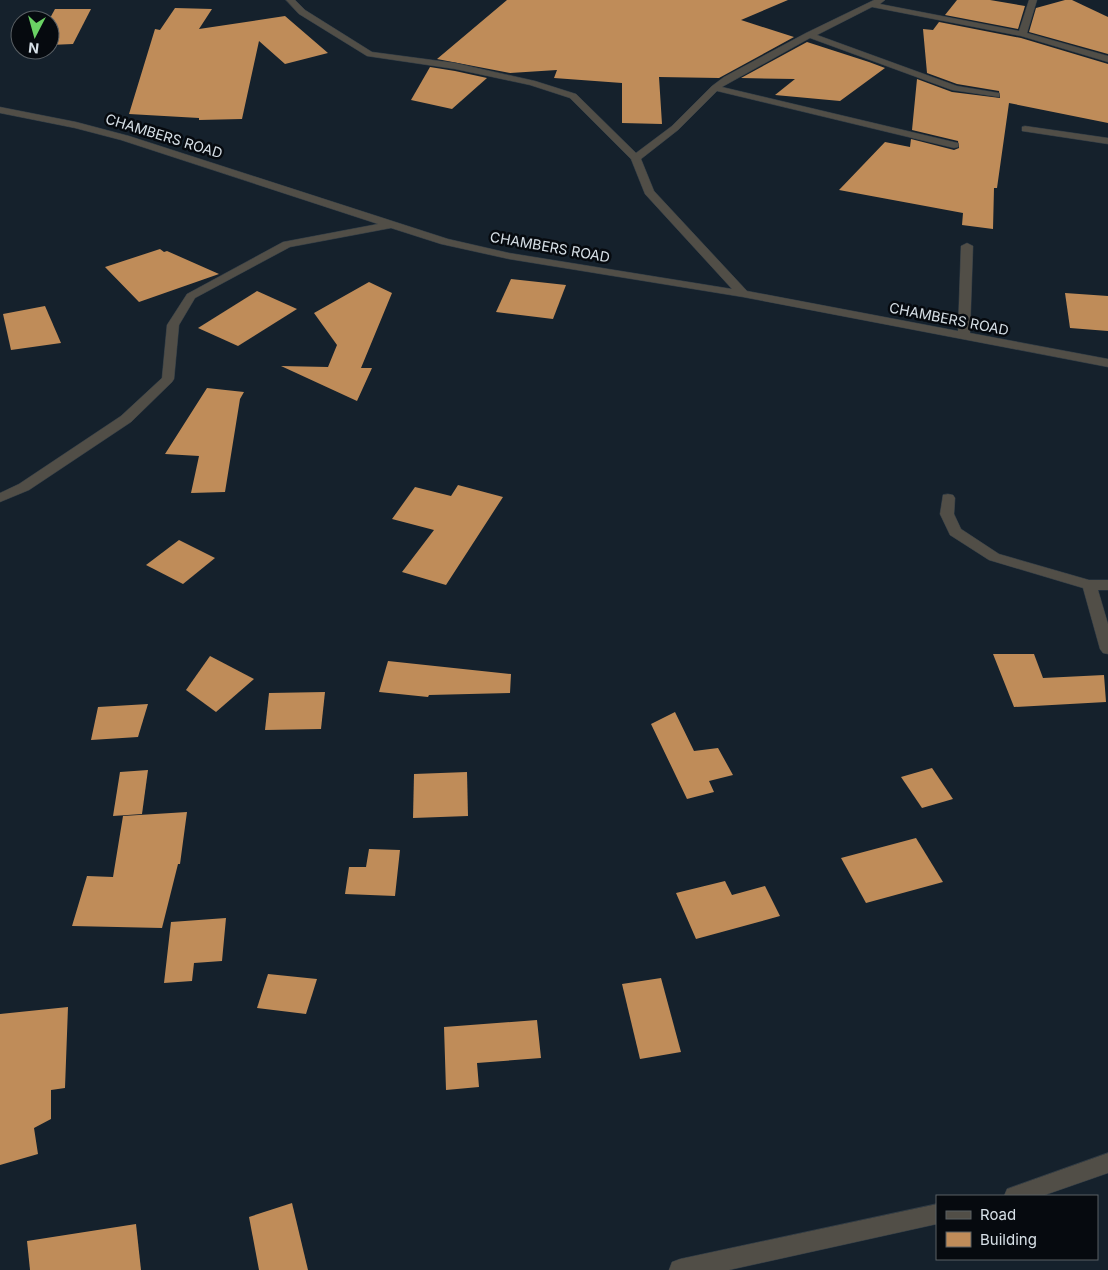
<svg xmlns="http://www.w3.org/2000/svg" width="1108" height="1270" font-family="Inter,sans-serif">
<rect width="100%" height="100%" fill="#15212c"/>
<!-- building -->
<g fill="#bf8c59">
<polygon points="507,0 788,0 741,20 794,37 719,78 659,77 662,124 622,123 622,83 554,78 557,70 510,73 437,59"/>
<polygon points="957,0 990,0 1025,6 1018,29 945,15"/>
<polygon points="1065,0 1072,0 1108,17 1108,54 1029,32 1036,8"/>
<polygon points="175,8 212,9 199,29 285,16 328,53 285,64 259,41 242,119 199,120 199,118 129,114 155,29 160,30"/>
<polygon points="55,9 91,9 73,44 50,45 49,20"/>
<polygon points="939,22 1021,38 1108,64 1108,123 1009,103 997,188 994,188 993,229 962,225 963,213 839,190 885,142 910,147 911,139 954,150 959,148 958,141 912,130 917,79 952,92 1000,98 999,91 957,84 927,73 923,29 933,30"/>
<polygon points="807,42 869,62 885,68 840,101 775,95 795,79 741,78"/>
<polygon points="430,67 455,71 487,78 452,109 411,100"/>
<polygon points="160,249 164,252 167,251 219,274 139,302 105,267"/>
<polygon points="511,279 566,285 553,319 496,312"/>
<polygon points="369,282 392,293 361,368 372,368 357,401 281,366 328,367 337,345 314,313"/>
<polygon points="257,291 297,309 238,346 198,328"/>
<polygon points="1065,293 1108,296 1108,331 1070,328"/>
<polygon points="45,306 61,343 11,350 3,314"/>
<polygon points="207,388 244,392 240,399 225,492 191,493 199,456 165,454"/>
<polygon points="458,485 503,497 446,585 402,572 434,530 392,519 415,487 451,496"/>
<polygon points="179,540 215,558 183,584 146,565"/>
<polygon points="993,654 1034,654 1043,678 1104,675 1106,702 1014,707"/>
<polygon points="210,656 254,679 216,712 186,690"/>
<polygon points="388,661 511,674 510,693 429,695 428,697 379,692"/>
<polygon points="325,692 321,729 265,730 269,693"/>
<polygon points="148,704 138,737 91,740 98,707"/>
<polygon points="675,712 694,751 718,748 733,775 709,781 714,792 687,799 651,724"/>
<polygon points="932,768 953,799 922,808 901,777"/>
<polygon points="148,770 142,814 113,816 120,772"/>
<polygon points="467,772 468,816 413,818 414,774"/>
<polygon points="187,812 180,864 178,864 162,928 72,926 87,876 113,877 123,816"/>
<polygon points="916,838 943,882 866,903 841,858"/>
<polygon points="369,849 400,850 395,896 345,894 349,867 366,867"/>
<polygon points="725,881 732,895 765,886 780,916 696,939 676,893"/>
<polygon points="226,918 222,961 194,963 192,981 164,983 171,922"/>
<polygon points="268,974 317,979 306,1014 257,1008"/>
<polygon points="661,978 681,1052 640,1059 622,984"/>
<polygon points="68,1007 65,1088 51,1090 51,1119 34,1128 38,1154 0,1165 0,1014"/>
<polygon points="537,1020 541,1058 477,1063 479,1087 446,1090 444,1027"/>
<polygon points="292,1203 308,1270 259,1270 249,1217"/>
<polygon points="136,1224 141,1270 30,1270 27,1241"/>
</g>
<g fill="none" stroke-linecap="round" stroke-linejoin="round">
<defs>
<g id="minor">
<polygon points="286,0 295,0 305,10 372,52 455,63 535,81 576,94 636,153 672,126 712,86 724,77 806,33 874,0 885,0 880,4 1019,31 1029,0 1037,0 1027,33 1108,56 1108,62 1021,36 872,7 817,35 957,86 999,93 999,97 952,90 810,38 722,87 958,143 958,147 954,148 717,91 678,130 641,159 654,191 747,291 958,331 961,246 967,243 973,246 970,333 1108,359 1108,367 743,297 509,259 441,244 391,228 290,247 195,298 179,325 174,379 172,382 131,422 29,490 0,502 0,493 19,484 121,416 162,378 167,325 187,294 283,242 378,224 121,140 75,128 0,113 0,107 76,122 129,136 448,239 509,253 732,289 645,194 631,159 570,98 530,85 455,69 367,56 299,14"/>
<polygon points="1025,126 1108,138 1108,144 1022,131 1022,127"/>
<polygon points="948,494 953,495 955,498 954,514 961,529 999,554 1089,580 1108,580 1108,590 1098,590 1108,624 1108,654 1103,653 1100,649 1083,588 989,560 950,535 940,514 943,495"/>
<polygon points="1108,1153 1108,1173 1042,1196 1004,1196 1007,1189"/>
<polygon points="937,1204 937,1224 729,1270 669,1270 672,1262 680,1259"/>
</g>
</defs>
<!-- minor casing -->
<use href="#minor" stroke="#303c46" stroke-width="1"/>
<!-- minor -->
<use href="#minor" fill="#514e47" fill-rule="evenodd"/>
</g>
<g text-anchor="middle" stroke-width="5" stroke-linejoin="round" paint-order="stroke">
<!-- far-street labels -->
<g font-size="14" fill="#d7e0e7" stroke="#060a0f">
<text transform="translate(164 136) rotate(17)" y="5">CHAMBERS ROAD</text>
<text transform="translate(550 247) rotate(10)" y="5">CHAMBERS ROAD</text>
<text transform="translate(949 319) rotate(11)" y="5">CHAMBERS ROAD</text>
</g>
</g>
<!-- legend -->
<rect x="936" y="1195" width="162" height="65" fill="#060a0f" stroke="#5a6065"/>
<rect x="946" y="1211" width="25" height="8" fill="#514e47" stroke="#5a6065"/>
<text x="980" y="1220" font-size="15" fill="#d7e0e7">Road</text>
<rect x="946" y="1232" width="25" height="15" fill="#bf8c59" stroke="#5a6065"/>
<text x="980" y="1245" font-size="15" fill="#d7e0e7">Building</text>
<!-- north arrow -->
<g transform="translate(35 35) rotate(186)"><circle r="24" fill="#060a0f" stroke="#5a6065"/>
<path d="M0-4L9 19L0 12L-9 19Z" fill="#6ad364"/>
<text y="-8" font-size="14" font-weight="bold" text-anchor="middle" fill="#d7e0e7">N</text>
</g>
</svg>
